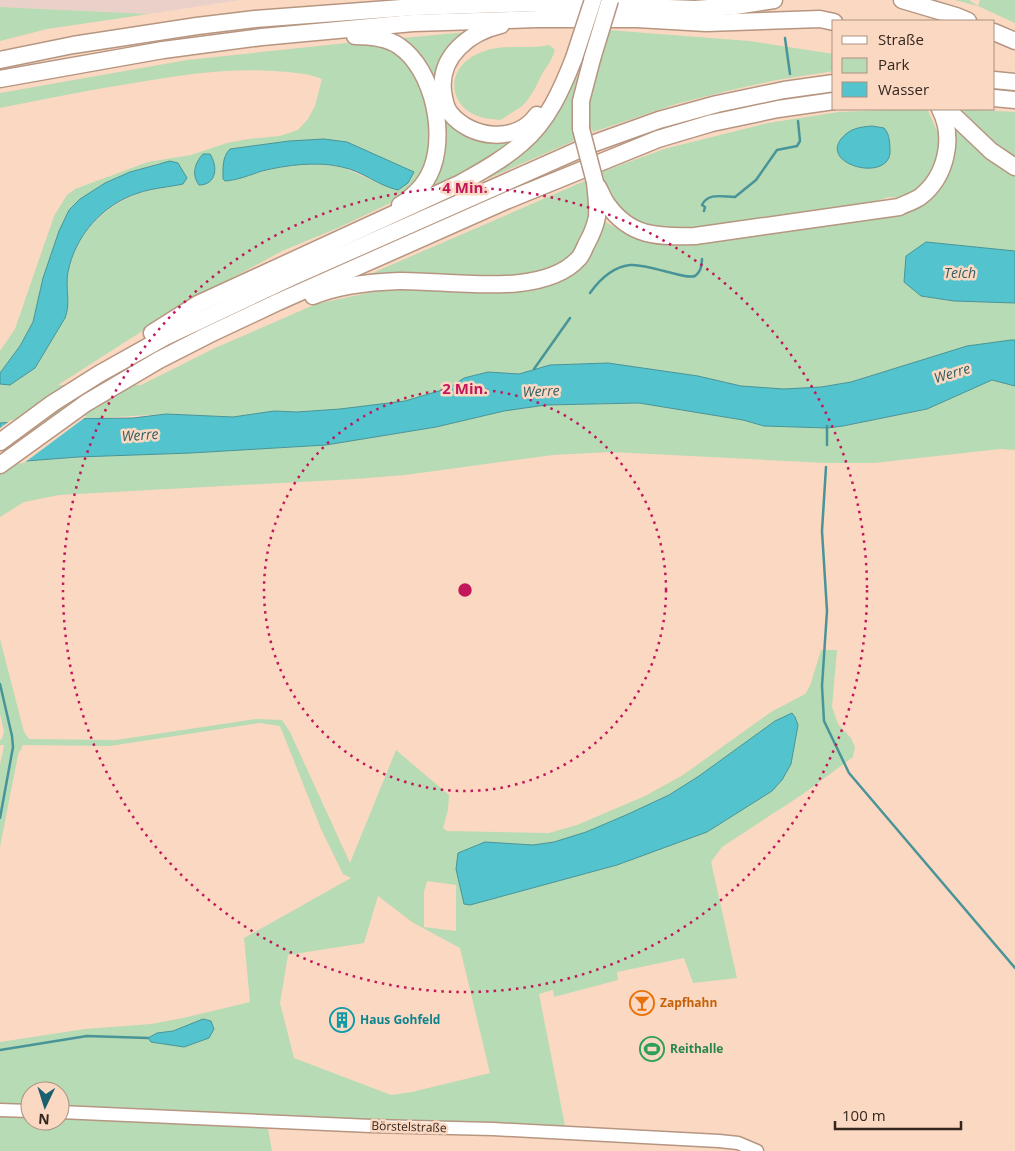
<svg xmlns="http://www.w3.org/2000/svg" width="1015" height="1151" font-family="'Open Sans',sans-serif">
<rect width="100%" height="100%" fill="#fbd8c2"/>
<!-- industrial -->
<polygon fill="#e9d0c9" points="0,0 239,0 149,14 0,7"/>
<!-- green -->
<g fill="#b7dbb4" fill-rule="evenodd">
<polygon points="955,0 969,0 978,6 980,0 1015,0 1015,23 978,6"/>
<polygon points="0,7 149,14 47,29 0,41"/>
<polygon points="608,30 749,41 834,54 834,71 777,80 727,91 676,104 593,132 587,119 586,97"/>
<polygon points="467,32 439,68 460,127 525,133 493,161 421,194 439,113 392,39"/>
<path d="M356 42 376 44 396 52 413 70 425 98 431 121 429 158 420 178 405 196 340 227 282 251 186 303 58 385H141L215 348 316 304 391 288 507 290 539 288 563 280 578 269 588 257 600 236 603 219 607 223 627 234 660 244 847 223 886 217 944 180 953 126C972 146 991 163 1015 176V251L926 242 904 282 921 296 954 301 1015 303V340H1011L967 346 851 382 821 387 784 389 741 386 698 376 608 363 550 365 519 374 488 372 464 378 450 388 405 401 340 409 297 412 274 411 233 417 166 414 0 424V384L10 385 35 368 65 318C70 303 64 287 68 272 76 235 101 209 136 194 143 191 151 191 158 188 168 185 178 181 187 178L178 163H158L130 172 105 183 51 256 43 278 33 322 20 346 0 373V351L15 329 54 216 67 195 75 189 148 162 191 155 227 143 248 139 280 136 298 130 308 119 315 106 322 79C307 73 290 72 274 71 227 68 181 75 134 83 89 90 45 99 0 108V93L187 60ZM324 139 377 157 414 173 408 183 403 186 390 188 342 167 314 164 286 166 225 181 230 149 289 141Z"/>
<path d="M549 45 555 50C552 60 547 66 542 74 537 84 533 94 525 103 522 107 517 109 513 112 509 114 504 119 500 120 497 120 495 119 492 119 449 116 439 68 482 52 504 43 527 50 549 45Z"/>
<polygon points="578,75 573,127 576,140 487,179 486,177 556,111"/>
<polygon points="907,109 927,109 940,137 937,161 919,191 903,198 889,197 873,202 693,228 661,230 640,225 608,199 602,172 664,149 768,123 839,112"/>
<polygon points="961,109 1015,112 1015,157 995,144"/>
<polygon points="587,180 591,208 586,232 574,255 554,271 526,278 361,278"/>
<polygon points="992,380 1015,386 1015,450 1000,449 874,463 827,463 611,452 553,455 405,475 355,479 59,495 24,502 0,517 0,463 78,457 191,453 326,445 436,427 504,411 546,405 639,403 743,420 764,426 827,428 844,426 927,409"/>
<path d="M0 639 24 732 29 739 116 740 256 719 282 720 290 732 350 863 396 750 449 795 448 810 443 828 447 831 549 833 577 825 645 796 683 775 771 712 805 694 810 686 821 650H837L832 707 838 724 851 738 855 747 853 757 803 794 722 847 711 862 737 978 693 983 684 958 617 972 618 980 554 997 553 990 539 994 566 1131 266 1118 272 1151H0V1042L85 1029 151 1024 183 1018 250 1002 244 938 351 878 343 874 321 829 280 726 259 723 110 746 23 745 18 755 0 847V765L4 745H0V740L2 739 4 731 0 714ZM798 725 791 764 782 780 772 791 707 832 617 865 470 905 464 904 485 842 533 845 554 842 586 832 626 815 669 795 699 776ZM427 881 456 885V931L424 927V892ZM378 896 412 922 460 948 490 1073 412 1092 391 1095 294 1058 280 1003 288 955 364 943ZM30 1091H60V1121H30Z"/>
</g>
<!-- water -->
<g fill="#53c3cd" stroke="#499498">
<path d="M872 126 884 128C890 134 890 145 890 153 887 182 821 165 841 139 850 128 860 127 872 126Z"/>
<path d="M324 139 347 142 414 172 408 183 398 190C379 186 362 171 342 167 316 161 287 165 262 171 250 175 238 180 225 181L223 179C223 168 222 157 230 149L289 141Z"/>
<path d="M203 154H210C218 166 217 185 199 185 191 174 195 163 203 154Z"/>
<path d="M170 161 178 163 187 178 183 184C169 187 153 188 138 193 102 205 75 236 68 272 65 287 71 304 65 318L35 368 10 385 0 384V373L20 346 33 322 43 278 59 231 69 210 80 199 105 183 130 172Z"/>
<polygon points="926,242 1015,251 1015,303 954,301 921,296 904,282 906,256"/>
<polygon points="1011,340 1015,340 1015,386 992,380 927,409 843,426 827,428 764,426 743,420 639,403 546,405 504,411 436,427 326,445 191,453 78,457 0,463 0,423 64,419 133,418 166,414 233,417 274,411 297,412 340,409 405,401 449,388 464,378 488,372 519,374 550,365 608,363 698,376 741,386 784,389 821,387 851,382 967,346"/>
<polygon points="792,713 795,717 798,725 791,764 782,780 772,791 707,832 617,865 470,905 464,904 456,869 458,853 485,842 533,845 554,842 586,832 626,815 669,795 699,776 775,721"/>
<polygon points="203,1019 211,1021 214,1029 209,1038 184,1047 151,1042 148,1038 157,1033 173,1031"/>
</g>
<!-- pier -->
<polygon fill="#fbd8c2" points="64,416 87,416 24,463 0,465 0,428 11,420"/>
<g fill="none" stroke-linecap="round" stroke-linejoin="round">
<!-- stream -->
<g stroke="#499498" stroke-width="2.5">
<polyline points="785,38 790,74"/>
<path d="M704 211 705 207 702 205C708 192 723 197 735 197L756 180 777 150 797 146 800 141 798 121"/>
<path d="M590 293C600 279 612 267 630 265 647 263 685 280 695 276 701 272 702 265 702 259"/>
<polyline points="534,369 570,318"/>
<polyline points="827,445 827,426"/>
<polyline points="826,467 822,531 827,611 822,686 824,721 849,773 1015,968"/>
<polyline points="0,684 12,736 13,747 0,818"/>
<polyline points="0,1050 87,1036 148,1038"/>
</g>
<defs>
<g id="secondary">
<polyline points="0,1110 30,1111"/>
<polyline points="60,1112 371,1126 493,1129 719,1141 738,1143 757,1151"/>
</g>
<g id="highway">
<polyline points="902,0 956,16 968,21"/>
<path d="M501 25C470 32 439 56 443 91 444 98 445 107 450 113 471 139 516 144 537 115"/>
<polyline points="994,32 1015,41"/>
<path d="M355 36C369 36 386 37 399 46 434 70 448 138 429 175 425 183 419 190 412 196 408 200 405 203 400 205"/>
<polyline points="0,60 73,45 197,26 255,19 415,7 534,3 695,9 735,6 774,0"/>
<polyline points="0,79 163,50 262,37 413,23 538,19 637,19 706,23 820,19 834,22"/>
<polyline points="994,80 1015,82"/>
<polyline points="994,98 1015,100"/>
<polyline points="947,109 991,151 1015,167"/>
<polyline points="581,129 581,101 592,59"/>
<path d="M598 187C601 192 603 199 607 204 630 237 658 237 695 236L899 207C905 204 914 201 920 197 946 177 955 138 940 109"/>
<path d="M313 296C339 285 371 282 399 281 449 280 543 299 579 258 582 255 584 249 586 245 591 236 595 227 597 217 598 206 596 193 595 182"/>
<path d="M152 333 198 304 461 183C482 171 504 159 522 143 548 121 562 89 574 58"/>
<polyline points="0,442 53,403 99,374 165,337 290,278 592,144 659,120 717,104 784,90 834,83"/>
<polyline points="0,465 86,403 159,360 208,335 278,302 508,200 658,139 712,123 778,109 834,101"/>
</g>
</defs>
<!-- secondary casing -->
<use href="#secondary" stroke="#b69681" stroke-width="15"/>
<!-- highway casing -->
<use href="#highway" stroke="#b69681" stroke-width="19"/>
<!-- secondary -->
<use href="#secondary" stroke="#fff" stroke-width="12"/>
<!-- highway -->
<use href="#highway" stroke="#fff" stroke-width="16"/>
<defs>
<g id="highway-bridge">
<polyline points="574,58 593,0"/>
<polyline points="592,59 610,0"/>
<polyline points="581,129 595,182"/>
</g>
</defs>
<!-- highway-bridge casing -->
<use href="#highway-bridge" stroke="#b69681" stroke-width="19" stroke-linecap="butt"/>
<!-- highway-bridge -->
<use href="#highway-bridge" stroke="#fff" stroke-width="16"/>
</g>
<!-- distance rings -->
<g fill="none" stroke="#c2185b" stroke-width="2.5" stroke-dasharray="2.5 5">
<circle cx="465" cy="590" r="201"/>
<circle cx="465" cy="590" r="402"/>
</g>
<!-- icons -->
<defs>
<symbol id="bar-ring" viewBox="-11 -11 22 22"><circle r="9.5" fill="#fbd8c2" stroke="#e8710a" stroke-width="1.5"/><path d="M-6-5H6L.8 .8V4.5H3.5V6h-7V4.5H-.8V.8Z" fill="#e8710a"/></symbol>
<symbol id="building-ring" viewBox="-11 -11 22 22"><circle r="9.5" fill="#fbd8c2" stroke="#0f9aa8" stroke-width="1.5"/><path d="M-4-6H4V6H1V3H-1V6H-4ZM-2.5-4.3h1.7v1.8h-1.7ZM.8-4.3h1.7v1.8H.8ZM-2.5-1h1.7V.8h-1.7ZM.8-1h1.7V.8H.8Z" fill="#0f9aa8"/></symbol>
<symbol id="stadium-ring" viewBox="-11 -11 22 22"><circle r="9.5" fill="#fbd8c2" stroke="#2e9e5b" stroke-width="1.5"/><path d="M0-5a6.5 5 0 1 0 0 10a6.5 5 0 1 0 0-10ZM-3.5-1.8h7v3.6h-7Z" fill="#2e9e5b"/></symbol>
</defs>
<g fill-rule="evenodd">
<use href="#bar-ring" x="628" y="989" width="28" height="28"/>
<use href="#building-ring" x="328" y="1006" width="28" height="28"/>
<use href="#stadium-ring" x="638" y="1035" width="28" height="28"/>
</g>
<g text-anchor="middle" stroke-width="5" stroke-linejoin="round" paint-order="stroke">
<!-- food labels -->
<g font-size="12" font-weight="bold" fill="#c56008" stroke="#fbd8c2" text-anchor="start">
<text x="660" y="1007">Zapfhahn</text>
</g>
<!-- culture labels -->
<g font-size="12" font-weight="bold" fill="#0d838f" stroke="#fbd8c2" text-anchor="start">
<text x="360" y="1024">Haus Gohfeld</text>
</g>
<!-- leisure labels -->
<g font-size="12" font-weight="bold" fill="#27864d" stroke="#fbd8c2" text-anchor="start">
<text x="670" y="1053">Reithalle</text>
</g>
<!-- street labels -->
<g font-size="12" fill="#33261e" stroke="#fbd8c2">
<text transform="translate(409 1127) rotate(2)" y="4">Börstelstraße</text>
</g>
<!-- water labels -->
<g font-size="14" font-style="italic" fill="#2f5f63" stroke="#fbd8c2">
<text x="960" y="278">Teich</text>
<text transform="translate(952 373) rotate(-17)" y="5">Werre</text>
<text transform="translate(541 391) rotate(-2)" y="5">Werre</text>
<text transform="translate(140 435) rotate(-4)" y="5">Werre</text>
</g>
</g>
<circle cx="465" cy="590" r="8" fill="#c2185b" stroke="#fbd8c2" stroke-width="2.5"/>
<g font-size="15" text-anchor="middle" font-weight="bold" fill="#c2185b" stroke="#fbd8c2" stroke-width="5" stroke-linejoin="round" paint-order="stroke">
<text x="465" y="193">4 Min.</text>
<text x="465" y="394">2 Min.</text>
</g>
<!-- legend -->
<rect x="832" y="20" width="162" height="90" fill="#fbd8c2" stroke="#ab9180"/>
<rect x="842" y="36" width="25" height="8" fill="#ffffff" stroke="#ab9180"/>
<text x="878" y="45" font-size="15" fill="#33261e">Straße</text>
<rect x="842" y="58" width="25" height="15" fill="#b7dbb4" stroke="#ab9180"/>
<text x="878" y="70" font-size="15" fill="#33261e">Park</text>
<rect x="842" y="82" width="25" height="15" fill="#53c3cd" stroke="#ab9180"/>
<text x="878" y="95" font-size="15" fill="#33261e">Wasser</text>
<!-- north arrow -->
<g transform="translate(45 1106) rotate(184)"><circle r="24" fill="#fbd8c2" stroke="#ab9180"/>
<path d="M0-4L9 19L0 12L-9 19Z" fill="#186070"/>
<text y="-8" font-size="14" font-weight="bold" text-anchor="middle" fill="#33261e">N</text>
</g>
<!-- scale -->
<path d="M835 1121v8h126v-8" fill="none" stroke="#33261e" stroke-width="2.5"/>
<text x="842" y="1121" font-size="15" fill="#33261e" stroke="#fbd8c2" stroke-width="4" paint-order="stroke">100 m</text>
</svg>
